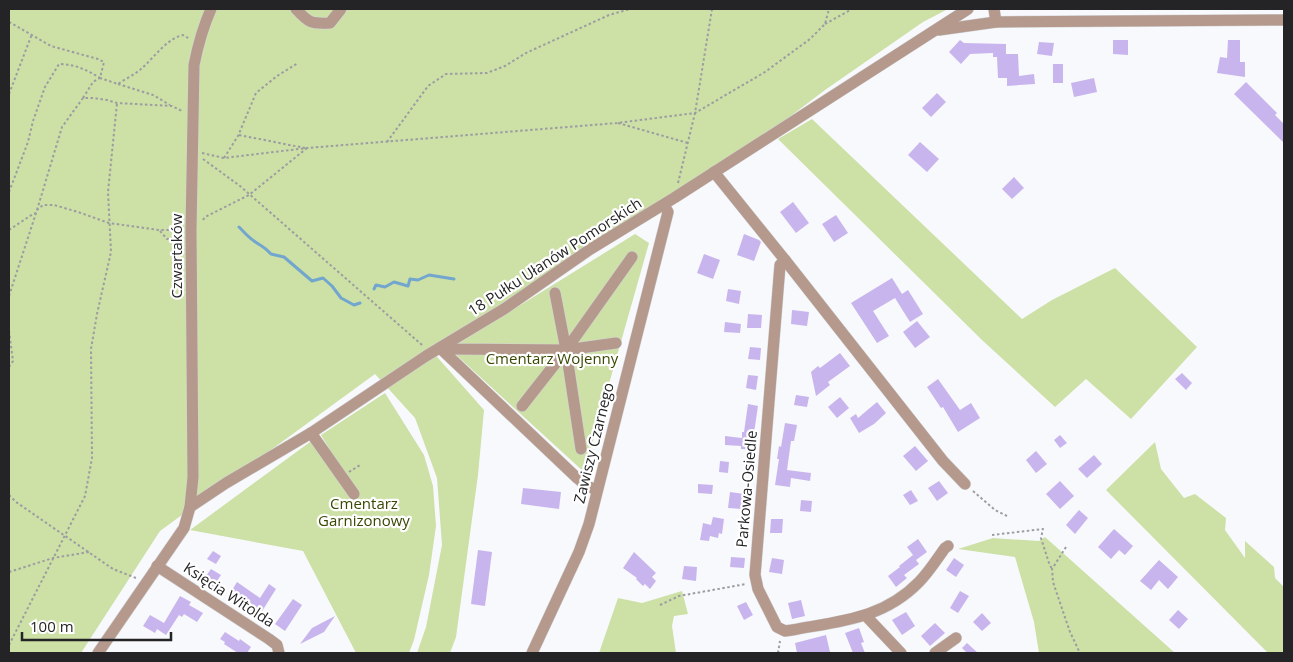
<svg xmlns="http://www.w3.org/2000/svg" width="1293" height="662" font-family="'Open Sans',sans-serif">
<rect width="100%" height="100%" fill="#f8f9fd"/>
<!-- green -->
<g fill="#cde0a6">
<polygon points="9,9 948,9 923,22 825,90 771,131 431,350 484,410 478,475 456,637 450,653 417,653 426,627 442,545 437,478 415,418 375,374 160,531 81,653 9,653"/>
<polygon points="812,119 1022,319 1052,300 1115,268 1197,347 1131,419 1086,379 1055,407 982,340 778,139"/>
<polygon points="635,234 649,243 584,472 453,352 453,347"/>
<polygon points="385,393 424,455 433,486 436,526 429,575 414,640 409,653 356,653 303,551 190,530 310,442 326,453 330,450 321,435"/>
<polygon points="1155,442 1161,469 1184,498 1195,494 1226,518 1225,530 1245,558 1245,541 1274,567 1275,578 1284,587 1284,653 1266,653 1267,652 1106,490"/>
<polygon points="1045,537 1175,653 1039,653 1034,622 1015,557 958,549 993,538 1039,541"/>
<polygon points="682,591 688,614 674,616 672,626 676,653 599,653 618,598 642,603"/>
</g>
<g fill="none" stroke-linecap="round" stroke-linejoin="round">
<!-- stream -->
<g stroke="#72a6ce" stroke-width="3">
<path d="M239 227C244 232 248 237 254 241 262 247 264 246 271 254L284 257 312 281 323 278 332 286 341 298 354 305 360 303"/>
<polyline points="374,289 376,285 385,287 394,282 408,286 410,279 418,280 429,275 454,279"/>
</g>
</g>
<!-- building -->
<g fill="#c9b5ed">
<polygon points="960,40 964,43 1006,44 1006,54 1018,54 1019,76 1034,74 1035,84 1007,86 1007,78 998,78 997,57 993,57 993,53 970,54 961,64 949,52"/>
<polygon points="1113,40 1128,40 1128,55 1113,54"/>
<polygon points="1228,40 1240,40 1240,62 1245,62 1245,77 1217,73 1220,57 1227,58"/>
<polygon points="1039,42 1054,43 1052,56 1037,54"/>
<rect x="1053" y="64" width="10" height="19"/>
<polygon points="1094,78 1097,92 1074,97 1071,83"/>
<polygon points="1246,82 1277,113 1275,115 1284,124 1284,143 1234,94"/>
<polygon points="937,93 946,102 931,117 922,108"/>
<polygon points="920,142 939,159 927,172 908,155"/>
<polygon points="1014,177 1024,188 1012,199 1002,189"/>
<polygon points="793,202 809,223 796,233 780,212"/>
<polygon points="836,215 848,233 834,242 822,224"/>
<polygon points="744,234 759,240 761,242 754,261 737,255"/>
<polygon points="704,254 720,260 713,279 697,273"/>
<polygon points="892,278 902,294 908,290 923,314 910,322 895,298 873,311 889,336 877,343 851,303"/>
<polygon points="728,289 741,291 739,304 726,301"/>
<polygon points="792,310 809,312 807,326 791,324"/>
<polygon points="748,314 762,315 761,328 747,328"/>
<polygon points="917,321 930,337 915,348 903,332"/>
<polygon points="725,322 741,324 740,333 724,332"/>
<polygon points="750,347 761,348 760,360 748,359"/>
<polygon points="840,353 850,366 828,382 830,385 816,396 811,372 818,366 820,368"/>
<polygon points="1182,373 1192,383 1186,390 1175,379"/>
<polygon points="748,375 758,376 756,390 746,388"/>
<polygon points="938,379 960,410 971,403 980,418 958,432 943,407 941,408 927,387"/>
<polygon points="796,395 809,397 807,407 794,405"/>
<polygon points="840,397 849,408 837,418 828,407"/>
<polygon points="877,402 886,413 874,424 859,433 850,418 856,414 858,418"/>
<polygon points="748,404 758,406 754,433 758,433 757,450 741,449 741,446 725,445 725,436 742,438 742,432 744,432"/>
<polygon points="785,423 797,425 794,441 791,441 787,470 811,473 810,481 791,478 790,487 775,485 779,459 777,459 779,446 781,447"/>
<polygon points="1060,435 1067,443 1060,448 1054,440"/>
<polygon points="915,446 928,461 916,471 903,456"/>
<polygon points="1036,451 1047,464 1036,473 1026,460"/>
<polygon points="1094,455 1102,464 1087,478 1078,469"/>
<polygon points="720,461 729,462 728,473 719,472"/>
<polygon points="939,481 948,493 937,501 928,488"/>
<polygon points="1060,481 1074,496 1060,509 1046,494"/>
<polygon points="698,484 713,485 712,494 698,493"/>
<polygon points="523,488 561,492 559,509 521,504"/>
<polygon points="911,490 918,501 910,505 903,495"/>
<polygon points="730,492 744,494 742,509 728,508"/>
<polygon points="801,500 812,501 811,512 800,511"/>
<polygon points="1079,510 1088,518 1075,534 1066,525"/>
<polygon points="713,517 724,519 722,534 719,533 718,538 710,536 709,541 700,540 703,523 711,525"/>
<polygon points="771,519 783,519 782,533 770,533"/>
<polygon points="1114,529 1133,546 1125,555 1119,550 1111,559 1098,547"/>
<polygon points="918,539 927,552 916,560 919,564 904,575 907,578 896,587 888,576 900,567 899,566 913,555 907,547"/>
<polygon points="478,550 492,552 485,606 471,604"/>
<polygon points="213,551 221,556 216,564 207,559"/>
<polygon points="634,552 656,573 652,577 656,581 650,589 645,584 643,586 636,579 637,578 623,568"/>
<polygon points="731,557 745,558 744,568 730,567"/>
<polygon points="772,558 784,560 782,574 769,572"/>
<polygon points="954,558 964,565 956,577 946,570"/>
<polygon points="1159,560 1178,577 1168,589 1159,580 1151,590 1140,581"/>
<polygon points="684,566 697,567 696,581 682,579"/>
<polygon points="211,569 221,575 213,587 203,580"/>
<polygon points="237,582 260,598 269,584 276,589 259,616 229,595"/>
<polygon points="960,591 969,596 958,613 950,608"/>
<polygon points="180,596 191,602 189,605 203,613 197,622 184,614 182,617 179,615 166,635 157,629 155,633 143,626 150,615 164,623"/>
<polygon points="293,599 302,605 285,631 275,624"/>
<polygon points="801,600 805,616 792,619 788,603"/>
<polygon points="746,602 753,615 744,620 737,606"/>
<polygon points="1178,610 1188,619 1179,629 1169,620"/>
<polygon points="906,612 915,626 902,635 892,620"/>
<polygon points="982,613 991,623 982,631 973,622"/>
<polygon points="335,616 324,632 300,644 312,628"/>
<polygon points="935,623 945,633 930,646 921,636"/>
<polygon points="859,628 864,642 861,643 865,653 853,653 845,633"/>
<polygon points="225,632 239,641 240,639 251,647 247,653 238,653 224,644 225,642 220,639"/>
<polygon points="826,635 830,652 823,653 797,653 795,643"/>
<polygon points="967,643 978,653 967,653 962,648"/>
</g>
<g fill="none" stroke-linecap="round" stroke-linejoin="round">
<defs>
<g id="minor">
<path d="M296 9C309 23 311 24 330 23L341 9"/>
<polyline points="994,9 996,22"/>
<polyline points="939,30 996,22 1284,20"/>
<path d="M714 172 785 260 780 265 755 575 758 589 777 627 785 631 792 630C840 621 883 619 919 582 929 572 937 559 945 548L948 546"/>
<polyline points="785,260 943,461 965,484"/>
<polyline points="555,293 566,350 581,449"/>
<polyline points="443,346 453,349 566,350 616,343"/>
<polyline points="440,348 576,477 587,486 597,490"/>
<polyline points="522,406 566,350 632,257"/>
<polyline points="311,433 354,494"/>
<polyline points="190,507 226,483 311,433 426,356 504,309 589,250 674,198 968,9"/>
<polyline points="157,566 269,639 277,645 279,653"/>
<polyline points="866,616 901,653"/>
<path d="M98 653 184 528 190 507 193 477 191 230 194 65C198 45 203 27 211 9"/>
<polyline points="532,653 579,552 589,524 668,212 664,205"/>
<polyline points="935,653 956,638"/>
</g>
</defs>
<!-- minor casing -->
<use href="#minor" stroke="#d2d3d6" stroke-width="12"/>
<!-- path -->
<g stroke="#9d9da1" stroke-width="2" stroke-dasharray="2.5 2.5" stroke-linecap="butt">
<path d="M9 22 51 46 98 59 104 62 100 78 118 84C125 79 134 75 141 69 154 58 166 39 183 35L190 39"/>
<polyline points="825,24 852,9"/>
<polyline points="118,84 153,95 170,105"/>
<polyline points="9,94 32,34"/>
<polyline points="83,98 93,82 100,78"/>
<polyline points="618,123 688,143"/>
<polyline points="239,135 305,148"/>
<polyline points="387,142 428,86 446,74 487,73 505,66 526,53 609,15 630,9"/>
<polyline points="202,153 224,158 307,148 617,123 695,113 765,72 810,39 825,24 829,9"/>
<polyline points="224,158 238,136 256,93 277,76 298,63"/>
<polyline points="203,159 240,186 422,345"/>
<polyline points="678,183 695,113 712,9"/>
<path d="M9 192 28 142 33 121 45 87 59 64C75 64 87 70 100 78"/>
<polyline points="37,210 62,127 83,98 93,98 107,100 117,103 172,106 182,111"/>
<polyline points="203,220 205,217 249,195 307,148"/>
<polyline points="9,230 33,214 36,213"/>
<polyline points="160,231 167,239 172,238 181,240"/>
<polyline points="9,296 37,210 43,205 54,205 78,212 109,223 159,230 181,230"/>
<polyline points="9,331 13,361 9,367"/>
<polyline points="349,472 360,465"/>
<polyline points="973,491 995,510 1007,516"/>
<polyline points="9,495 16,502 113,569 136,578"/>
<polyline points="992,535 1043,529 1041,538 1049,563 1052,569"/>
<polyline points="1066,547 1052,569 1053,582 1070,632 1080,653"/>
<polyline points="9,572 53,558 89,552"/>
<polyline points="660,605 679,596 746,584"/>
<polyline points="9,645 85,496 92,458 91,349 97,314 111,252 108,192 117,103"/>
<polyline points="778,653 780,641"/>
</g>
<!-- minor -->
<use href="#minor" stroke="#b4998c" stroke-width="11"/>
</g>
<g text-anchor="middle" stroke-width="4.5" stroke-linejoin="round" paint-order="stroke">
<!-- street labels -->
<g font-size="15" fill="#242426" stroke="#fff">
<text transform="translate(177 256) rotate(-90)" y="5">Czwartaków</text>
<text transform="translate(555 257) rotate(-33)" y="5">18 Pułku Ułanów Pomorskich</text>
<text transform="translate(594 443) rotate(-76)" y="5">Zawiszy Czarnego</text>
<text transform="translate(747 489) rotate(-85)" y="5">Parkowa-Osiedle</text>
<text transform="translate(229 595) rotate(33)" y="5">Księcia Witolda</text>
</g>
<!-- park labels -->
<g font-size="15" fill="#394803" stroke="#fff">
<text x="552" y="364">Cmentarz Wojenny</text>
<text x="364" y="509">Cmentarz<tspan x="364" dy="17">Garnizonowy</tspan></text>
</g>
</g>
<!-- border -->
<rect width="1293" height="662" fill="none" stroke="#242426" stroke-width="20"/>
<!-- scale -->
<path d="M22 632v8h149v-8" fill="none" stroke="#242426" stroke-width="2.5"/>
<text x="30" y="632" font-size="15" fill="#242426" stroke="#ffffff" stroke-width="4" paint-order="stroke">100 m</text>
</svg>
